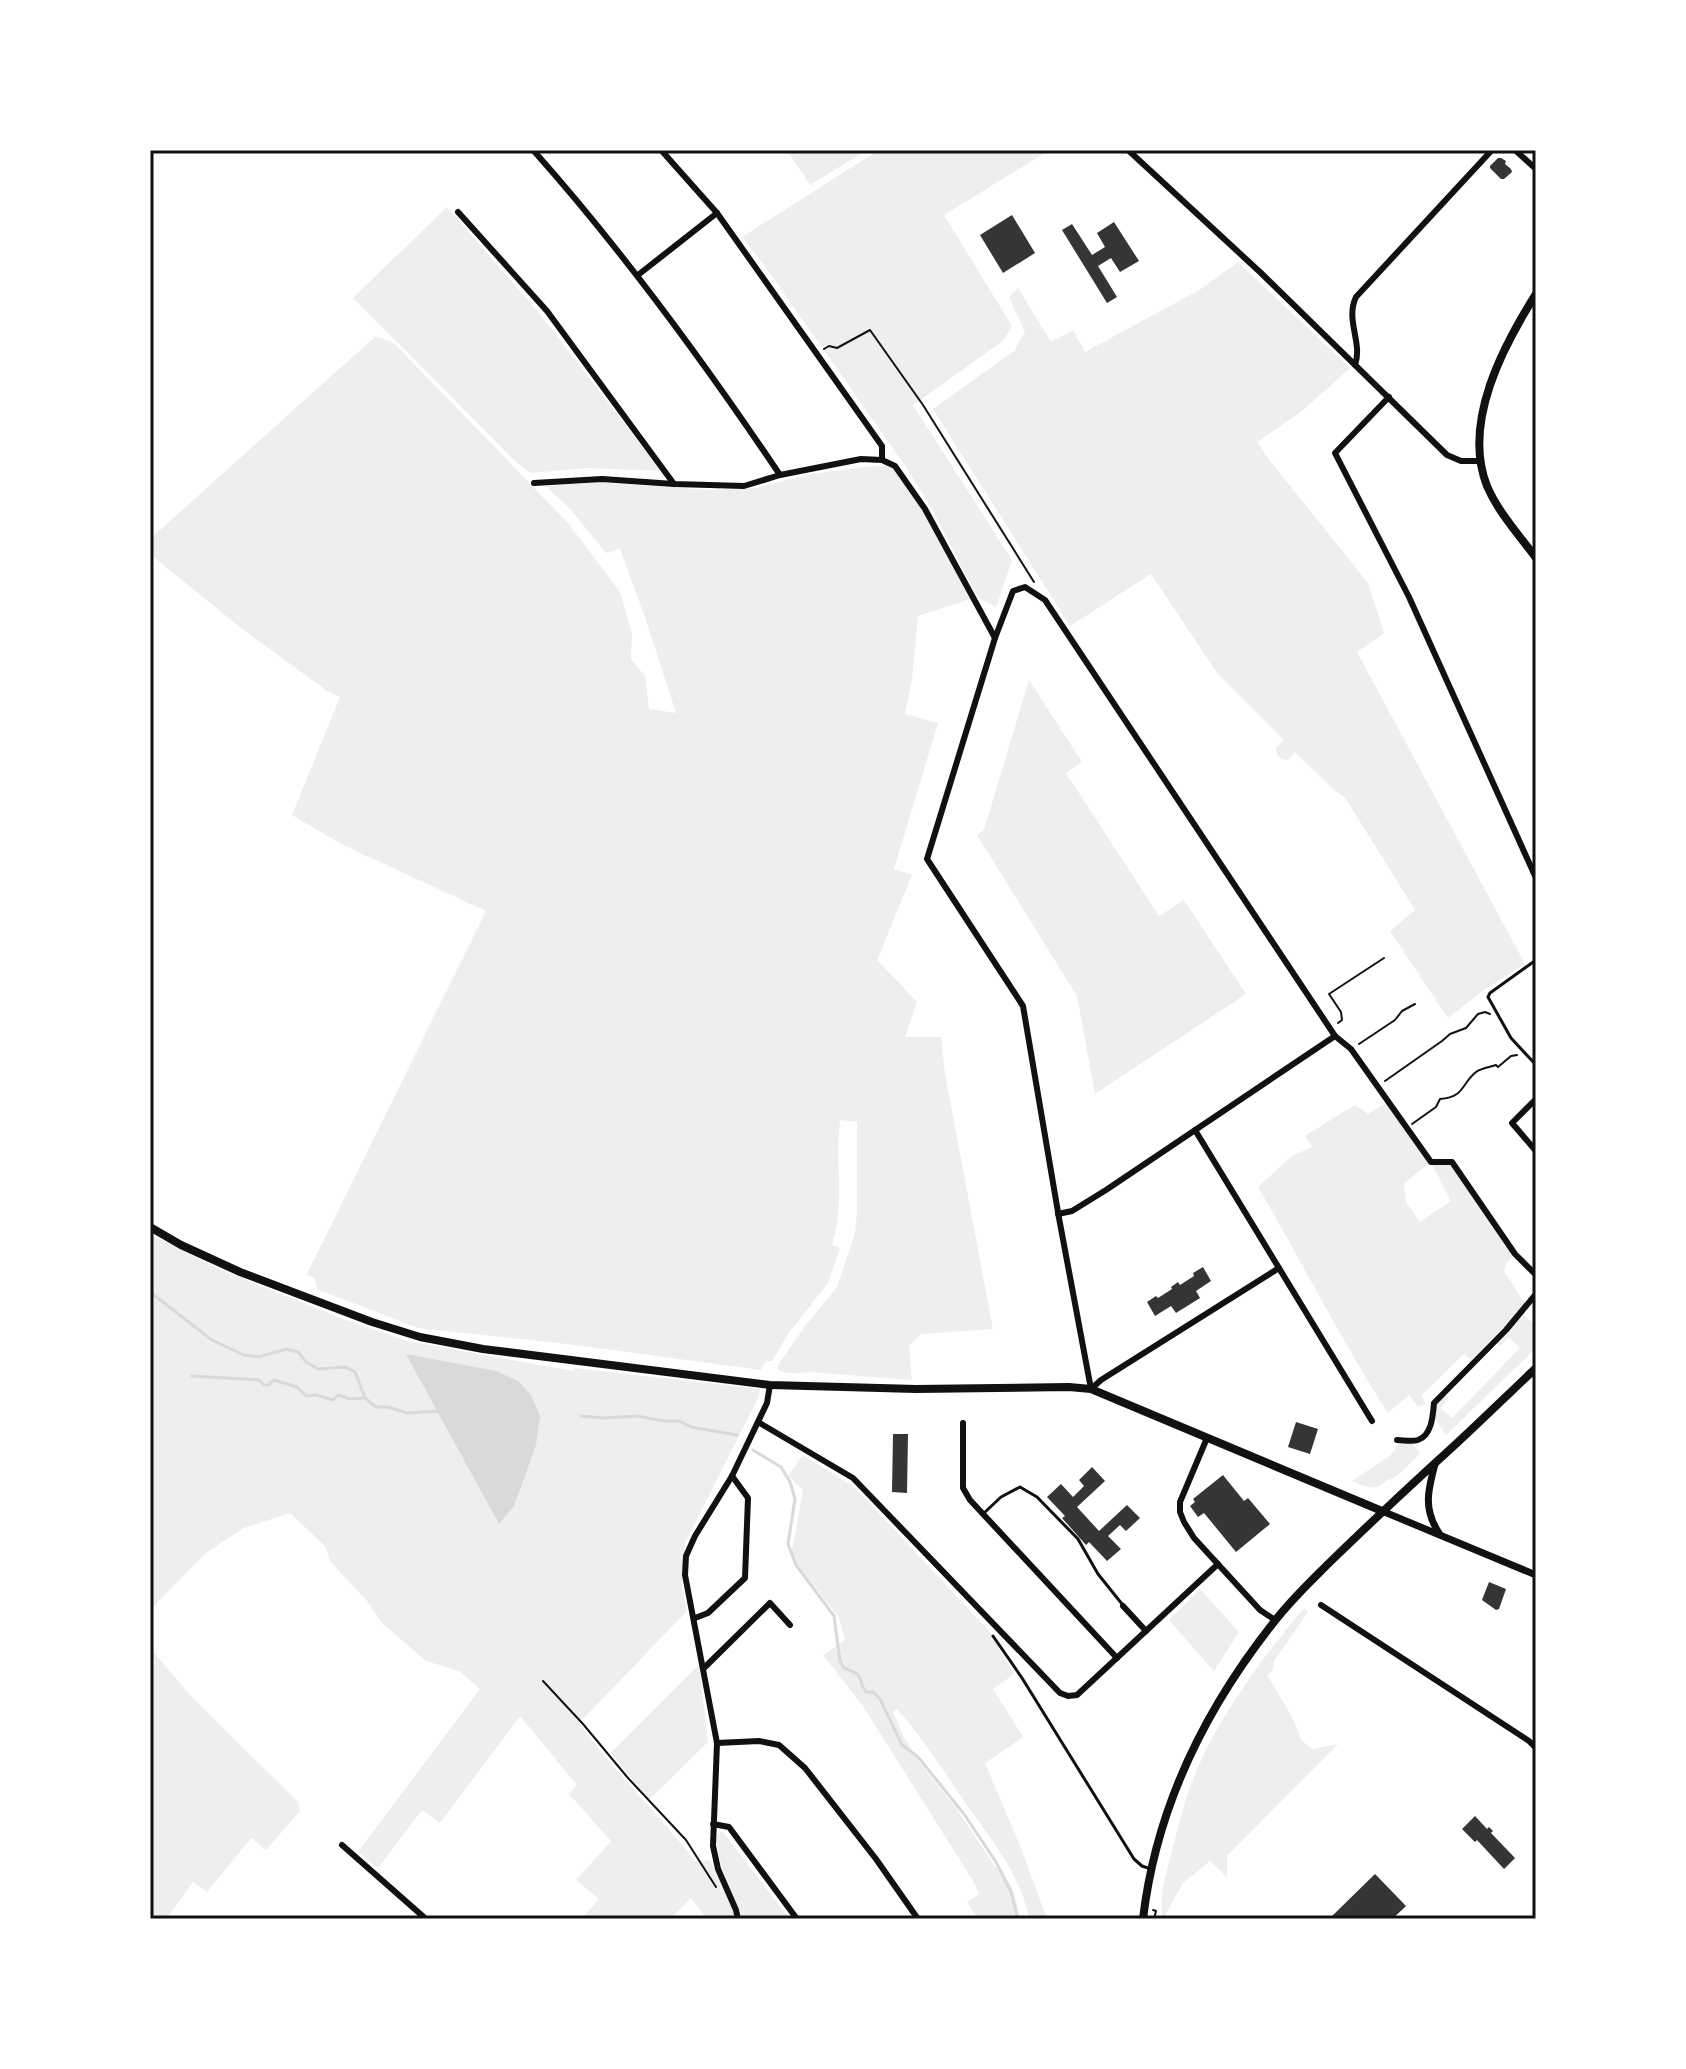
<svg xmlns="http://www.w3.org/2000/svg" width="1686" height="2069" font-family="Bitter,serif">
<rect width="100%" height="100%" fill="#fff"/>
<!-- green -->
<g fill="#eee" fill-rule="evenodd">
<polygon points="787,150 867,150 810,185"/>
<polygon points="879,150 1050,150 944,215 1012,326 1003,341 913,405 1012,560 996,607 977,597 931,507 906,467 764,265 742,237"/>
<polygon points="447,207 539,313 661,471 588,468 531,473 516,462 353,298"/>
<path d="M1238 262 1350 368 1301 412 1257 442 1270 461 1368 583 1384 633 1357 652 1525 964 1481 992 1448 1018 1390 931 1415 910 1344 796 1336 792 1295 752 1288 760C1279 761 1276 754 1276 747L1284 740 1217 673 1151 574 1070 626 933 409 1014 351 1025 332 1009 297 1018 288 1051 342 1073 330 1085 352 1201 289Z"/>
<path d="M376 336 394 343 568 523 620 592 632 633 631 659 645 676 649 709 676 713 645 617 620 549 606 553 571 510 546 486 599 482 709 490 757 488 804 475 872 466H887L898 471 923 510 971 599 918 616 912 679 905 714 938 723 894 869 912 875 877 960 917 1002 905 1037H941L945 1074 993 1329 921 1334 909 1346 912 1380 808 1372C797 1373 788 1375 778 1370V1365L805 1326 837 1287 855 1233 857 1213V1122L840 1120C835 1161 845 1205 832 1245L840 1248 828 1283 788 1334 772 1361H766L761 1370 567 1344 418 1328 317 1289 315 1278 307 1274 486 911 343 845 292 815 340 697 326 690 241 628 150 554V539Z"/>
<polygon points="1029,680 1082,762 1066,773 1159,916 1184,900 1246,994 1095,1094 1077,996 977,835 984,830"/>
<path d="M1389 1101 1431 1162H1452L1515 1254 1506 1264 1504 1271 1526 1305 1471 1360 1464 1354 1422 1395 1425 1404 1418 1407 1409 1395 1388 1413C1341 1340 1302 1262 1258 1187L1292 1156 1312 1147 1305 1136 1355 1105 1368 1114ZM1431 1162 1451 1201 1420 1222 1406 1202 1404 1183Z"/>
<path d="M150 1234 219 1269 346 1320 407 1341 574 1371 575 1368 760 1389 759 1396 685 1543 682 1584 687 1611 579 1723C614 1772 658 1813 695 1861L710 1860 733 1910 735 1919H707L691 1898 670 1919H582L599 1899 576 1880 611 1841 569 1794 577 1785 520 1716 440 1823 422 1810 378 1868 358 1852 480 1689 459 1671 426 1661 383 1624 367 1601 330 1561 326 1547 290 1513 244 1528 207 1552 150 1610Z"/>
<polygon points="1523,1315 1536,1325 1536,1348 1446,1435 1433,1416 1434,1403 1444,1393 1449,1399 1440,1408 1452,1418 1520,1348 1509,1337 1500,1346 1497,1343"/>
<path d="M1411 1441 1420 1454 1397 1476C1373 1485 1382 1494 1352 1481L1391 1455 1398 1444Z"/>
<path d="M803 1455 853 1486 874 1508 990 1632 1014 1674 993 1689 1023 1737 985 1763 1021 1848 1047 1919H978L967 1902 979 1894 973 1881 863 1706 823 1655 845 1640 839 1618 791 1556 803 1490 788 1476ZM897 1709C923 1738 944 1771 966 1804 991 1839 1020 1874 1029 1917L1020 1919 1013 1890 1000 1867 996 1868 956 1808 920 1763 903 1736 893 1712Z"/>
<polygon points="1200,1589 1239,1632 1214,1671 1169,1620"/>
<path d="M1304 1608 1308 1612 1274 1661 1272 1672 1267 1675 1291 1715 1302 1741 1313 1749 1338 1744 1227 1856V1877L1210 1861 1183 1883 1163 1919C1158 1895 1167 1871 1173 1847 1180 1819 1187 1792 1199 1765 1225 1708 1264 1656 1304 1608Z"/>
<polygon points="150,1648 190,1695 298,1802 300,1811 266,1850 251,1838 207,1892 193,1882 166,1919 150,1919"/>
<polygon points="699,1665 708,1742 649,1800 611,1753"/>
<path d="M723 1832 790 1919H743C736 1898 711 1854 718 1833Z"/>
</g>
<!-- water -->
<polygon fill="#d9d9d9" points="406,1354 496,1371 518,1381 531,1395 540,1416 536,1445 514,1506 499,1524"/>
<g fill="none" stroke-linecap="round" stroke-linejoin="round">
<!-- stream -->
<g stroke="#d9d9d9" stroke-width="3">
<polyline points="150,1292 212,1340 244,1355 259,1357 286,1349 298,1352 306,1362 318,1369 345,1367 355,1372 365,1398 376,1407 388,1407 407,1413 438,1411"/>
<polyline points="192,1376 259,1380 264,1385 268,1385 274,1380 297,1387 306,1396 316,1395 333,1400 338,1395 350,1399 363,1398"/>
<polyline points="581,1416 604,1418 637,1416 664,1421 679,1421 691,1427 737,1435"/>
<path d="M753 1450 781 1467 790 1482 795 1499 788 1544 796 1565 834 1616 840 1661 844 1668C868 1677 855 1677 866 1692H873L880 1699 902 1745 918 1757 964 1814 996 1862 1011 1892 1018 1919"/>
</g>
</g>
<!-- building -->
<g fill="#353535">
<polygon points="1498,158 1501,158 1506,161 1505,164 1511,169 1512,172 1504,179 1501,179 1490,168 1490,166"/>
<polygon points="1012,215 1035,253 1003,273 980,235"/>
<polygon points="1114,222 1139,261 1120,272 1111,258 1098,266 1117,297 1107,303 1062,230 1072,224 1092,255 1105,247 1097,233"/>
<polygon points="1203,1267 1211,1281 1196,1291 1200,1298 1176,1313 1171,1306 1155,1316 1147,1302 1156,1296 1158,1298 1172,1289 1171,1287 1178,1282 1180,1285 1194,1276 1193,1273"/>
<polygon points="1296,1422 1318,1429 1310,1454 1288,1447"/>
<polygon points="893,1434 908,1434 907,1493 892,1492"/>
<polygon points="1092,1467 1105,1481 1077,1507 1099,1531 1127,1505 1140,1518 1126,1531 1120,1525 1108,1536 1121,1549 1107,1561 1089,1542 1086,1545 1062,1518 1065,1516 1047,1497 1061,1484 1073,1497 1084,1486 1079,1480"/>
<polygon points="1223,1475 1244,1501 1248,1498 1270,1524 1236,1552 1204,1513 1198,1517 1190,1506 1195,1502 1193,1499"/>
<polygon points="1489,1582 1506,1589 1499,1609 1496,1610 1482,1600"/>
<polygon points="1475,1816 1487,1829 1489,1827 1493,1831 1491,1833 1515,1858 1504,1869 1477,1840 1475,1842 1462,1829"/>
<polygon points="1375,1874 1406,1906 1403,1909 1392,1919 1329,1919"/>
</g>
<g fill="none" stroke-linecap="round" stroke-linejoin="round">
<!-- path -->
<g stroke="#111" stroke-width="2">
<polyline points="824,349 829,346 837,348 870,330 923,405 1034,582"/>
<polyline points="1338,1023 1342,1020 1341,1012 1329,994 1384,958"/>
<polyline points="1359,1044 1395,1020 1402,1011 1415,1004"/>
<polyline points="1385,1081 1442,1041 1450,1034 1466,1028 1478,1014 1485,1012 1490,1014"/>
<path d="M1412 1124 1436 1107 1440 1099C1465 1097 1461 1084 1476 1072 1481 1068 1490 1067 1496 1065L1498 1067 1511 1056 1517 1055"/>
<polyline points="543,1681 583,1724 628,1778 686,1840 716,1887"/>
<polyline points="1153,1910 1156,1911 1154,1919"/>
</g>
<!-- service -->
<g stroke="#111" stroke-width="3">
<polyline points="1536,960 1490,993 1488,997 1511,1038 1536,1065"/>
<polyline points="983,1514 1001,1497 1020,1487 1037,1497 1078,1539 1098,1574 1122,1604"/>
<polyline points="993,1636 1022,1678 1134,1859 1142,1866 1151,1869"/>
</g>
<!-- minor -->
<g stroke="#111" stroke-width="6">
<path d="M533 150C624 252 704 362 780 475"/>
<polyline points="661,150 717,213 882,446 882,460"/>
<polyline points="1128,150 1261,273 1447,455 1461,461 1480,461"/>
<polyline points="1515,150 1536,169"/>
<polyline points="458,212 547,311 674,484"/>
<polyline points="638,275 717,213"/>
<path d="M1355 365C1363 343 1345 320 1356 297L1492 150"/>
<polyline points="1389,397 1335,453 1409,597 1536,878"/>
<polyline points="534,483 602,479 674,484 744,486 780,475 861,459 882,460 895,466 925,509 995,638"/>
<polyline points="1536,1099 1512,1123 1536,1151"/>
<polyline points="1195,1130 1372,1421"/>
<polyline points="1058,1214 1072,1211 1106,1190 1335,1036"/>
<polyline points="1091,1389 1059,1218 1023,1006 927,859 995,638 1013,591 1025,587 1045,600 1335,1036 1351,1049 1431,1162 1452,1162 1515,1254 1536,1275"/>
<polyline points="1091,1389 1101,1380 1279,1268"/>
<polyline points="758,1422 853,1478 1060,1693 1068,1696 1077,1695 1218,1564"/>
<polyline points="963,1423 963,1488 970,1500 1117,1658"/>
<polyline points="1207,1438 1180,1502 1180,1512 1184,1522 1194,1538 1260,1610 1275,1620"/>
<path d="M1397 1440C1403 1440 1412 1442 1418 1440 1432 1435 1433 1415 1434 1403L1506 1330 1536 1294"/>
<polyline points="1321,1605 1529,1741 1536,1748"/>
<polyline points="1123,1606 1146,1631"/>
<polyline points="695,1618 708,1613 745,1578 748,1498 732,1476"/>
<polyline points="704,1668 770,1603 790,1625"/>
<polyline points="717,1743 759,1741 779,1745 805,1768 876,1859 918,1919"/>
<polyline points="713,1824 729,1827 797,1919"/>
<polyline points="342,1845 426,1919"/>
<polyline points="738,1919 736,1910 718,1869 713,1846 717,1743 685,1575 686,1556 695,1536 732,1476 767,1403 770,1385"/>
</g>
<!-- tertiary -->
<g stroke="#111" stroke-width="7">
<path d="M1435 1464C1428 1490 1423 1509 1439 1533"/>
<polyline points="1382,1511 1536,1575"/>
</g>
<!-- secondary -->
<g stroke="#111" stroke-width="8">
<path d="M1536 294C1503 346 1462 423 1487 486 1498 512 1519 535 1536 558"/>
<polyline points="150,1227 181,1245 240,1272 372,1322 420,1337 483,1349 770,1385 916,1389 1069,1387 1091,1389 1382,1511"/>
<path d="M1143 1919C1156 1808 1205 1709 1274 1622 1290 1601 1309 1583 1328 1564 1363 1530 1398 1497 1434 1464 1469 1433 1502 1400 1536 1368"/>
</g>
</g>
<!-- border -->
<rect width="1686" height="2069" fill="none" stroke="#ffffff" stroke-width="304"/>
<rect x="152" y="152" width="1382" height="1765" fill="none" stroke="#111" stroke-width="3"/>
</svg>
